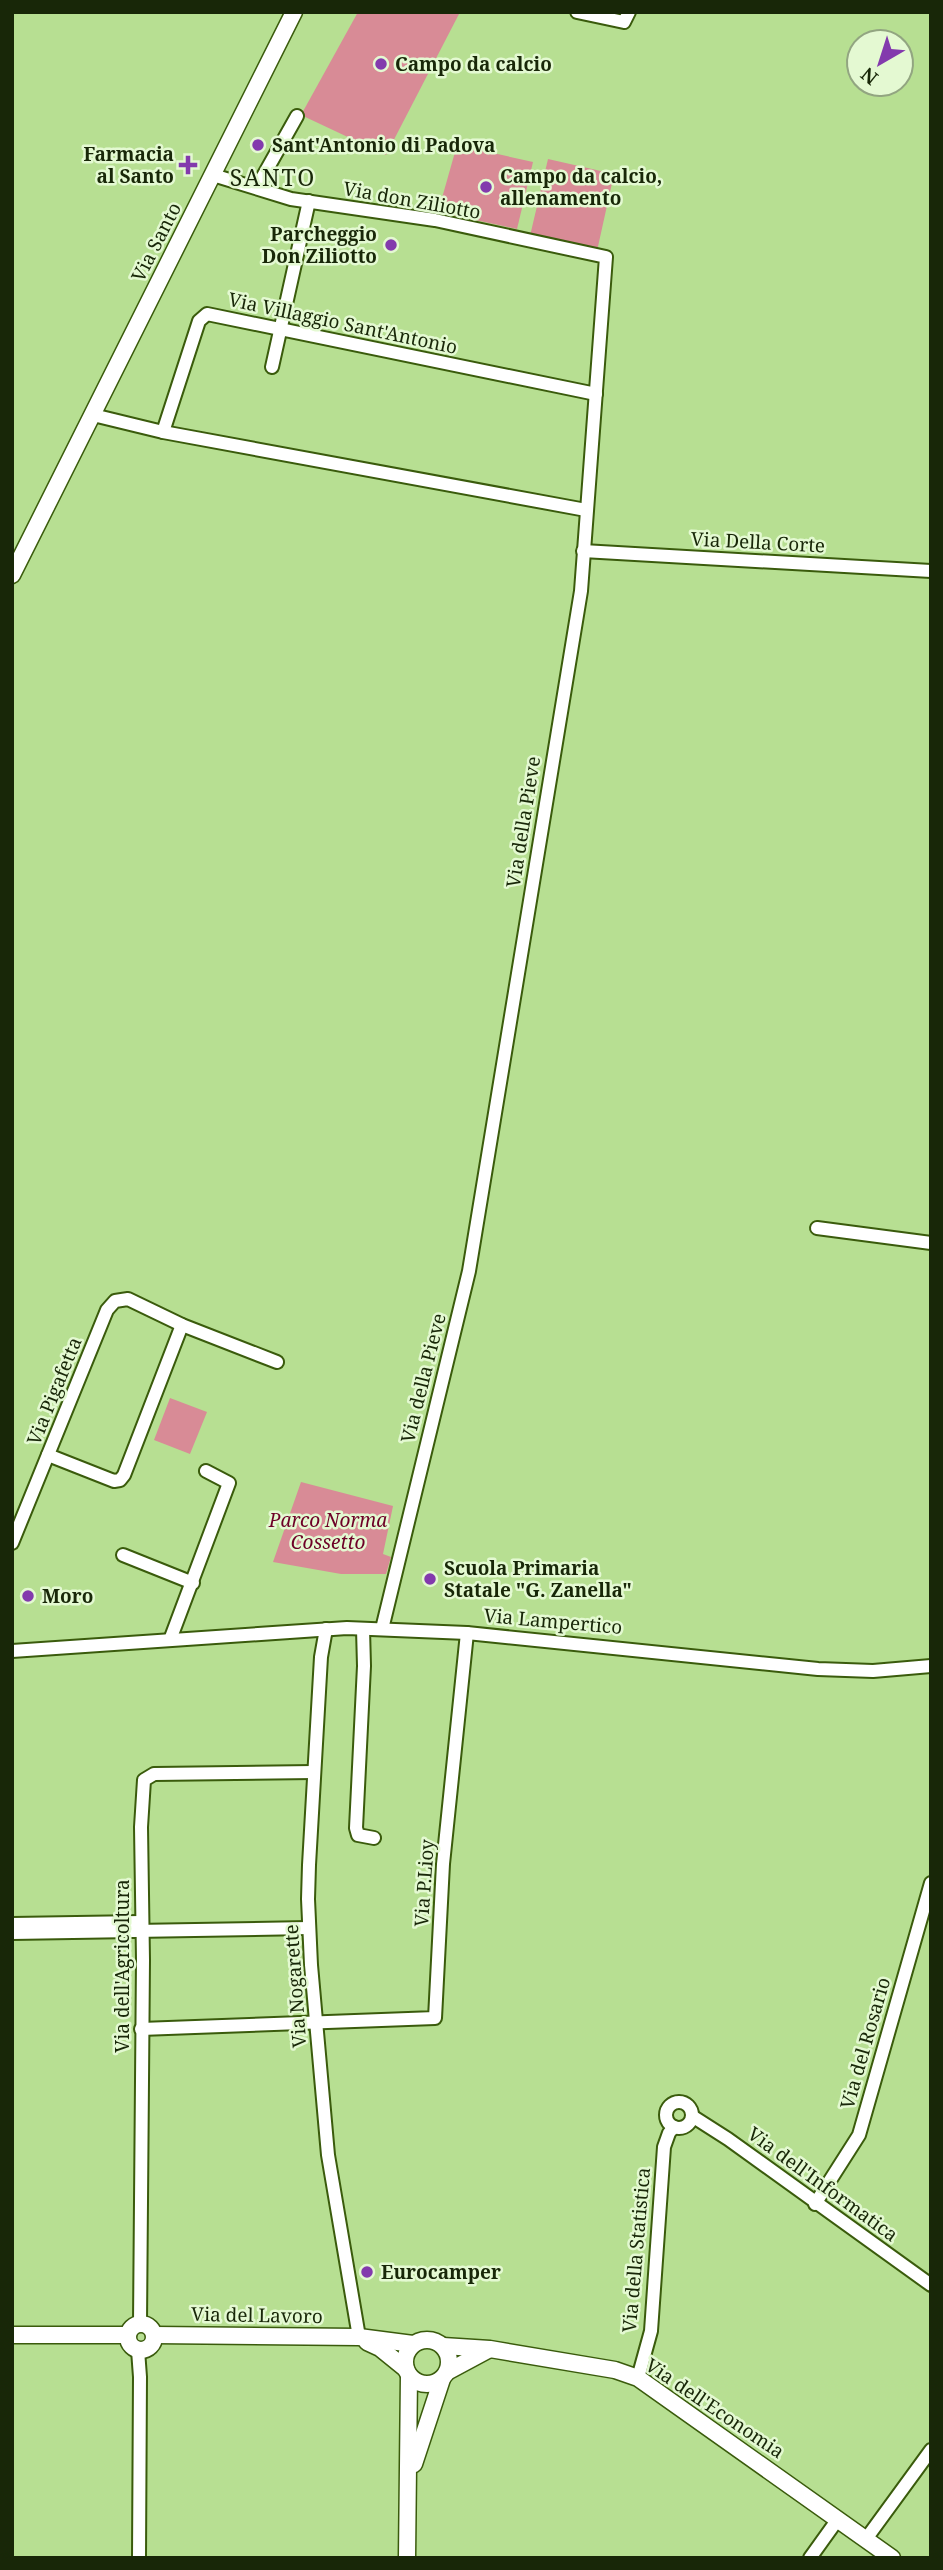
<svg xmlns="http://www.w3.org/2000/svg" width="943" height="2570" font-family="'Noto Serif',serif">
<rect width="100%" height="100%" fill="#b7df92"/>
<!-- green -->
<g fill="#d88b96">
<polygon points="358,12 459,14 386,155 301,115"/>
<polygon points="457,145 533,162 517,229 438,212"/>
<polygon points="548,159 614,174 597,251 530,236"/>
<polygon points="170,1398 207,1412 190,1454 154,1440"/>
<polygon points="301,1482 393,1506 383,1554 391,1557 386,1574 341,1574 273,1562"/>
</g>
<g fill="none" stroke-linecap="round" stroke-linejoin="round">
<defs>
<g id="minor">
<polyline points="577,12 624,22 629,12"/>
<polyline points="213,175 291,199 435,220 606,257 581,591 469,1271 382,1629"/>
<polyline points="257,187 297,116"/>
<polyline points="272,367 309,201"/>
<polyline points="93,415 163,432 586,510"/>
<polyline points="163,432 199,321 207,314 596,394"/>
<polyline points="583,551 931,571"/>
<polyline points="817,1228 931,1243"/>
<polyline points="48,1455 114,1481 120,1480 124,1475 182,1325"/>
<polyline points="12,1543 107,1310 115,1301 128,1299 182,1325 277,1362"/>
<polyline points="123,1555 193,1583"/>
<polyline points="326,1629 321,1657 309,1865 308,1899 311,1965 328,2155 359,2337"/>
<polyline points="363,1629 364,1666 356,1828 358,1835 374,1838"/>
<polyline points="170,1640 229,1483 206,1471"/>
<polyline points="12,1651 347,1628 467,1633 818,1669 873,1671 931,1666"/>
<polyline points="12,1924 141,1922"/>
<polyline points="12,1933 309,1928"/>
<polyline points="141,2029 435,2018 443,1864 467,1633"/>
<circle cx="679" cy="2115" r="13"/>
<polyline points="692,2116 728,2139 931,2285"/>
<polyline points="815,2204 859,2135 931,1883"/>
<polyline points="140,2323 143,1960 141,1827 144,1780 154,1774 314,1772"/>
<polyline points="138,2350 140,2377 139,2558"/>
<polyline points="638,2378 651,2331 664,2147 669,2133 674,2127"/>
<polyline points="866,2539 931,2450"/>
<polyline points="810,2558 838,2519"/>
</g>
<g id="major">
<polyline points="12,575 294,12"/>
<circle cx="141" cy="2337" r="13"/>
<polyline points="12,2335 128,2335"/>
<polyline points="154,2335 359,2337 413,2344"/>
<circle cx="427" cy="2362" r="22"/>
<polyline points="367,2342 380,2348 406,2369"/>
<polyline points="443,2346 490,2349 615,2370 638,2378 892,2558"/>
<polyline points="447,2372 488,2350"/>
<polyline points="414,2464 442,2379"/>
<polyline points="407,2558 409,2375"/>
</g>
</defs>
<!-- minor casing -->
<use href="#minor" stroke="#3a5b0c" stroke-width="16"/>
<!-- major casing -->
<use href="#major" stroke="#3a5b0c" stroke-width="19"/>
<!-- minor -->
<use href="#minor" stroke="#fff" stroke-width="12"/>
<!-- major -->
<use href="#major" stroke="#fff" stroke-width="16"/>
</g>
<!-- markers -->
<g fill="#833aad" stroke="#e4f9d2" stroke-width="2.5">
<circle cx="381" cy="64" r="7"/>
<circle cx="258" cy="145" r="7"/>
<path d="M184.5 154.5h7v7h7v7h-7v7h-7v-7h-7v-7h7z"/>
<circle cx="486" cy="187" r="7"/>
<circle cx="391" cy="245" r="7"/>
<circle cx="430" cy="1579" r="7"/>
<circle cx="28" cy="1596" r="7"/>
<circle cx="367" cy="2272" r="7"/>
</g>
<g text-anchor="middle" stroke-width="5" stroke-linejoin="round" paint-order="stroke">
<!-- poi labels -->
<g font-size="19" font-weight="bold" fill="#182708" stroke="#e4f9d2" text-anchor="start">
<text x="395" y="71">Campo da calcio</text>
<text x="272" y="152">Sant'Antonio di Padova</text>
<text x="174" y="161" text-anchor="end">Farmacia<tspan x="174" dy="22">al Santo</tspan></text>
<text x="500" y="183">Campo da calcio,<tspan x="500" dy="22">allenamento</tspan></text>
<text x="377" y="241" text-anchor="end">Parcheggio<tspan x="377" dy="22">Don Ziliotto</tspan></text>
<text x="444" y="1575">Scuola Primaria<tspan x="444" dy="22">Statale "G. Zanella"</tspan></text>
<text x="42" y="1603">Moro</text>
<text x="381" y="2279">Eurocamper</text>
</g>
<!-- street labels -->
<g font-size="19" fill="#182708" stroke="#e4f9d2">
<text transform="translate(412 200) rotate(10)" y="7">Via don Ziliotto</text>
<text transform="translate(156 242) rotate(-63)" y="7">Via Santo</text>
<text transform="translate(343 323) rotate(12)" y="7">Via Villaggio Sant'Antonio</text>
<text transform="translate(758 542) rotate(3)" y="7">Via Della Corte</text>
<text transform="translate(523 822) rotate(-81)" y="7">Via della Pieve</text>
<text transform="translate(423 1378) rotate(-76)" y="7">Via della Pieve</text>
<text transform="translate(54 1391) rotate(-68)" y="7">Via Pigafetta</text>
<text transform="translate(553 1621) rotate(5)" y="7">Via Lampertico</text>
<text transform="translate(424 1883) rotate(-86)" y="7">Via P.Lioy</text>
<text transform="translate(122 1966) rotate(-90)" y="7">Via dell'Agricoltura</text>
<text transform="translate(295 1986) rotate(-94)" y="7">Via Nogarette</text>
<text transform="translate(865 2043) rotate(-74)" y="7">Via del Rosario</text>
<text transform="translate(823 2184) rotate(36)" y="7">Via dell'Informatica</text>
<text transform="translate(636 2250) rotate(-85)" y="7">Via della Statistica</text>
<text transform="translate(257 2315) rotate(1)" y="7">Via del Lavoro</text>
<text transform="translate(715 2408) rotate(34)" y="7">Via dell'Economia</text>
</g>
<!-- park labels -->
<g font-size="19" font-style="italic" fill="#6d0027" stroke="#e4f9d2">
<text x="328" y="1527">Parco Norma<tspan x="328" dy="22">Cossetto</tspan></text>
</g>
<!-- quarter labels -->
<g font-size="23" letter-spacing="2" fill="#182708" stroke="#e4f9d2">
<text x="273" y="186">SANTO</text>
</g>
</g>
<!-- border -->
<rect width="943" height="2570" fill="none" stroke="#182708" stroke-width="28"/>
<!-- north arrow -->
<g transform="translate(880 63) rotate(219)"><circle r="33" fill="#e4f9d2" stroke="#92a581" stroke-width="2"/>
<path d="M0-5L12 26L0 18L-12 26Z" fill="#833aad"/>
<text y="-10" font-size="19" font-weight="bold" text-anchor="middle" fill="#182708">N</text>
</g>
</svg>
